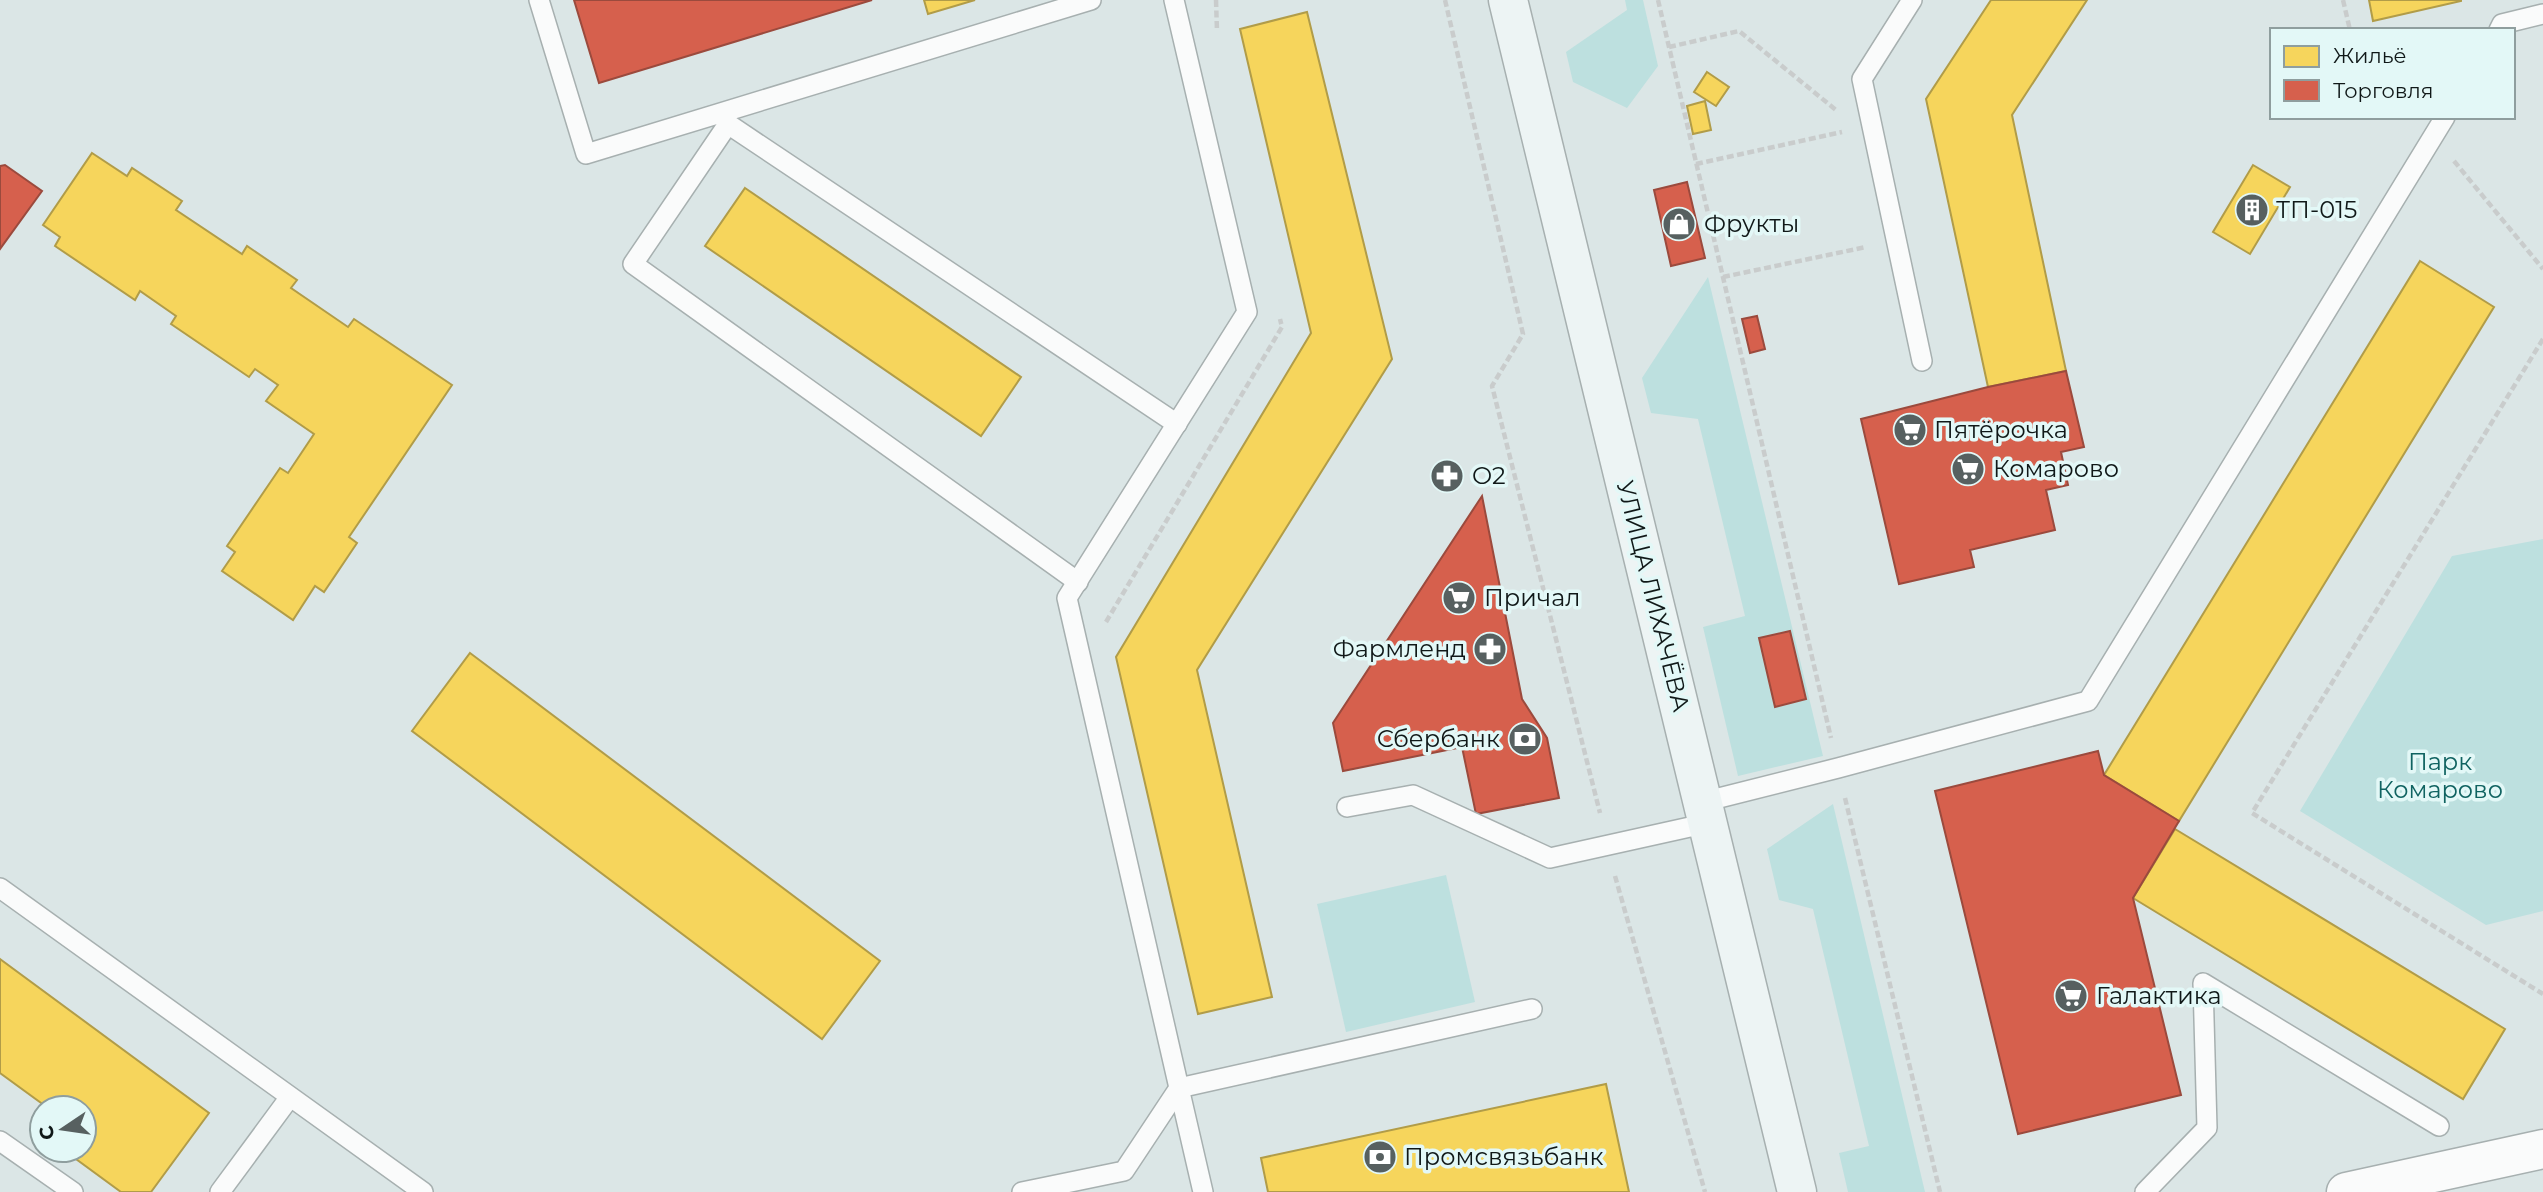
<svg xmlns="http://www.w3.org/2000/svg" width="2543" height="1192" font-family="Montserrat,sans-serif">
<rect width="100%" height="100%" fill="#dbe6e6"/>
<!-- green -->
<g fill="#bde0df">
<polygon points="1625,0 1643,0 1658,66 1627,108 1573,82 1566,52 1627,10"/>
<polygon points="1708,277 1823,756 1738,776 1703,627 1745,616 1698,419 1651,413 1642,378"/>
<polygon points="2543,539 2543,911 2486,925 2300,811 2452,556"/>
<polygon points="1833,804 1925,1192 1848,1192 1839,1153 1869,1146 1813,909 1779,900 1767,849"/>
<polygon points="1446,875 1475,1002 1346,1032 1317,904"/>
</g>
<!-- homes -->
<g fill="#f6d55c" stroke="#b19c48" stroke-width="2">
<polygon points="924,0 975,0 928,14"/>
<polygon points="1991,0 2087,0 2012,115 2066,371 1988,387 1926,99"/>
<polygon points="2369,0 2461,0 2461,1 2373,21"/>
<polygon points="1307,12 1392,359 1197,670 1272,997 1198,1014 1116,657 1311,333 1240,29"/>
<polygon points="1707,72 1729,87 1716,106 1694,92"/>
<polygon points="1705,101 1711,130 1693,134 1687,106"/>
<polygon points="92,153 127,176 132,168 182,201 176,210 242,254 247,246 297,280 291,288 348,327 354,319 452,385 349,537 357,543 324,592 315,586 293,620 222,571 235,552 227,546 280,468 288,473 314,434 266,401 278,385 255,369 249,377 171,324 176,316 140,291 135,300 55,246 60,237 43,225"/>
<polygon points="2253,165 2290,187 2250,254 2213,232"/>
<polygon points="745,188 1021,377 981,436 705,246"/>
<polygon points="2420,261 2494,307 2179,821 2104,775"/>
<polygon points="470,653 880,961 822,1039 412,731"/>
<polygon points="2175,829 2505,1029 2463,1099 2133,898"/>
<polygon points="0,959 209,1113 151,1192 121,1192 76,1159 91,1139 84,1135 84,1108 48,1108 0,1073"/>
<polygon points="1606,1084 1629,1192 1268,1192 1261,1158"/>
</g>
<!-- shops -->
<g fill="#d6604d" stroke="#9b4a3d" stroke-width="2">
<polygon points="574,0 872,0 599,83"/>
<polygon points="5,165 42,191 0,249 0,166"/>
<polygon points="1687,182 1705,258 1671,266 1654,190"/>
<polygon points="1757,316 1765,349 1750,353 1742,319"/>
<polygon points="2066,371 2084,447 2061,452 2068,485 2046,490 2055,530 1970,550 1974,567 1899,584 1861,419 1988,387"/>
<polygon points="1482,496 1522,699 1547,738 1559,798 1476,814 1462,747 1343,771 1333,723"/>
<polygon points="1790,631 1806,699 1775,707 1759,638"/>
<polygon points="2098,751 2104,775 2179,821 2133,898 2181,1095 2018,1134 1935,791"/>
</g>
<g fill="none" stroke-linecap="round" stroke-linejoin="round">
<defs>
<g id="lane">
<polyline points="539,0 586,154 1091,0"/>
<polyline points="1912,0 1862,79 1922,361"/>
<polyline points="2499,30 2502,24 2543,14"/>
<polyline points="1078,582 633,264 728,124 1177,424"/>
<polyline points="1703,802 1838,768 2088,701 2445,117"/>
<polyline points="1347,807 1413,795 1550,858 1708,823"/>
<polyline points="0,888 423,1192"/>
<polyline points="0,1141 73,1192"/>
<polyline points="220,1192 290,1097"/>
<polyline points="1022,1192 1124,1171 1179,1088 1067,598 1247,312 1174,0"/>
<polyline points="1203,1192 1179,1088 1532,1009"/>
<polyline points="2145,1192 2207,1128 2203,983 2439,1126"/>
</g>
<polyline id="street" points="2346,1192 2543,1149"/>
<polyline id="secondary" points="1508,0 1797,1192"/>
</defs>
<!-- lane casing -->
<use href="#lane" stroke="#a7b0b0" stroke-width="22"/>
<!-- street casing -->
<use href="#street" stroke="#a7b0b0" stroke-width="41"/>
<!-- secondary casing -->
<use href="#secondary" stroke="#a7b0b0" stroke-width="41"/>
<!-- path -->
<g stroke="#c9cccc" stroke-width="4.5" stroke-dasharray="7 3.5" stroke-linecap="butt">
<polyline points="1216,0 1217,31"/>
<polyline points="1445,0 1523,334 1492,386 1600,813"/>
<polyline points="1658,0 1831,738"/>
<polyline points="2343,0 2350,30"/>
<polyline points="1669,47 1739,31 1836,110"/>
<polyline points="2454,161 2543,269"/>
<polyline points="1696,164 1842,132"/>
<polyline points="1723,277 1866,247"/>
<polyline points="2543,339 2252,813 2543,994"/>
<polyline points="1106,622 1282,327 1280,319"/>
<polyline points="1845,798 1940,1192"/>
<polyline points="1615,876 1705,1192"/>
</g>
<!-- lane -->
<use href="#lane" stroke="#fafbfb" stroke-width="19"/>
<!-- street -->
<use href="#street" stroke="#fafbfb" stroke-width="38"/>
<!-- secondary -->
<use href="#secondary" stroke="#edf4f4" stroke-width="38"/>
</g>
<!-- icons -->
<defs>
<symbol id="building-disc" viewBox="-11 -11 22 22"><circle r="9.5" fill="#576060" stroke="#e3f8f7"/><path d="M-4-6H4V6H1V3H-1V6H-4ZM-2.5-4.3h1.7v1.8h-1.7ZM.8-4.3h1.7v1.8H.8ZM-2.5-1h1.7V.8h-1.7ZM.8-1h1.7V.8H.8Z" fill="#fff"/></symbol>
<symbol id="shop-disc" viewBox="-11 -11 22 22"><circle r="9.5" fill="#576060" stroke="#e3f8f7"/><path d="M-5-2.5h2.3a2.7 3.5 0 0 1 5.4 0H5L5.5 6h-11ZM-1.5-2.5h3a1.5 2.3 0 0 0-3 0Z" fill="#fff"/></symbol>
<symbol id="supermarket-disc" viewBox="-11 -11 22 22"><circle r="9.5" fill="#576060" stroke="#e3f8f7"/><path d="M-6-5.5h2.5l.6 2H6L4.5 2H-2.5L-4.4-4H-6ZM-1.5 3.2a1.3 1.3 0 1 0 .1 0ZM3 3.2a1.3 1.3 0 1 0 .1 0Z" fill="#fff"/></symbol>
<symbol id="pharmacy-disc" viewBox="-11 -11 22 22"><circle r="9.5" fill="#576060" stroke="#e3f8f7"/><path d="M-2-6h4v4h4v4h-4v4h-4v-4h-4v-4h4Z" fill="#fff"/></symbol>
<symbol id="bank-disc" viewBox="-11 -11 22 22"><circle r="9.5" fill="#576060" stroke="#e3f8f7"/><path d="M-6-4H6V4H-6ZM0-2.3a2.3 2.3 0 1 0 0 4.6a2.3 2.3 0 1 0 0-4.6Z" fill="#fff"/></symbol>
</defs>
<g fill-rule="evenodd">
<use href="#building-disc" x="2233" y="191" width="38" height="38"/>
<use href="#shop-disc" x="1660" y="205" width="38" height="38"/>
<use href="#supermarket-disc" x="1891" y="411" width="38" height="38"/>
<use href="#supermarket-disc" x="1949" y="450" width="38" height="38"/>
<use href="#pharmacy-disc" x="1428" y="457" width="38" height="38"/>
<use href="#supermarket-disc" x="1440" y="579" width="38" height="38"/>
<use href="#pharmacy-disc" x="1471" y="630" width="38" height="38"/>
<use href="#bank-disc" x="1506" y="720" width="38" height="38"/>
<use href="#supermarket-disc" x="2052" y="977" width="38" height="38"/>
<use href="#bank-disc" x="1361" y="1138" width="38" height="38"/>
</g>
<g text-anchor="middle" stroke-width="7" stroke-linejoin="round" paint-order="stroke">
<!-- poi labels -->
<g font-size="24" fill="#101818" stroke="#e3f8f7" text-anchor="start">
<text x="2276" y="218">ТП-015</text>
<text x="1704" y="232">Фрукты</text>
<text x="1934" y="438">Пятёрочка</text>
<text x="1993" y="477">Комарово</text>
<text x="1472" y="484">O2</text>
<text x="1484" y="606">Причал</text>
<text x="1466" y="657" text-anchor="end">Фармленд</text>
<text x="1500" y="747" text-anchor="end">Сбербанк</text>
<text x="2096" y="1004">Галактика</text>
<text x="1404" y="1165">Промсвязьбанк</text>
</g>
<!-- street labels -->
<g font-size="24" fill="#101818" stroke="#e3f8f7">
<text transform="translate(1653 596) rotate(76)" y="8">УЛИЦА ЛИХАЧЁВА</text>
</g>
<!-- park labels -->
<g font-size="24" fill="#106361" stroke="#e3f8f7">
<text x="2440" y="770">Парк<tspan x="2440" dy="28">Комарово</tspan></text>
</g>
</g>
<!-- legend -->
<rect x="2270" y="28" width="245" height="91" fill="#e3f8f7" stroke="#8f9e9e" stroke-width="2"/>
<rect x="2284" y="46" width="35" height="21" fill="#f6d55c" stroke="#8f9e9e" stroke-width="2"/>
<text x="2333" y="63" font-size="21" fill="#101818">Жильё</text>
<rect x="2284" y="80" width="35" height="21" fill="#d6604d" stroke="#8f9e9e" stroke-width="2"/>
<text x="2333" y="98" font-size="21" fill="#101818">Торговля</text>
<!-- north arrow -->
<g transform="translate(63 1129) rotate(257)"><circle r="33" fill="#e3f8f7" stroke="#8f9e9e" stroke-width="2"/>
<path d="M0-5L12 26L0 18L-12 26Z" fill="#576060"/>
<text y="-10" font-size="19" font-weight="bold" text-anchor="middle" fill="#101818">С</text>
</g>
</svg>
